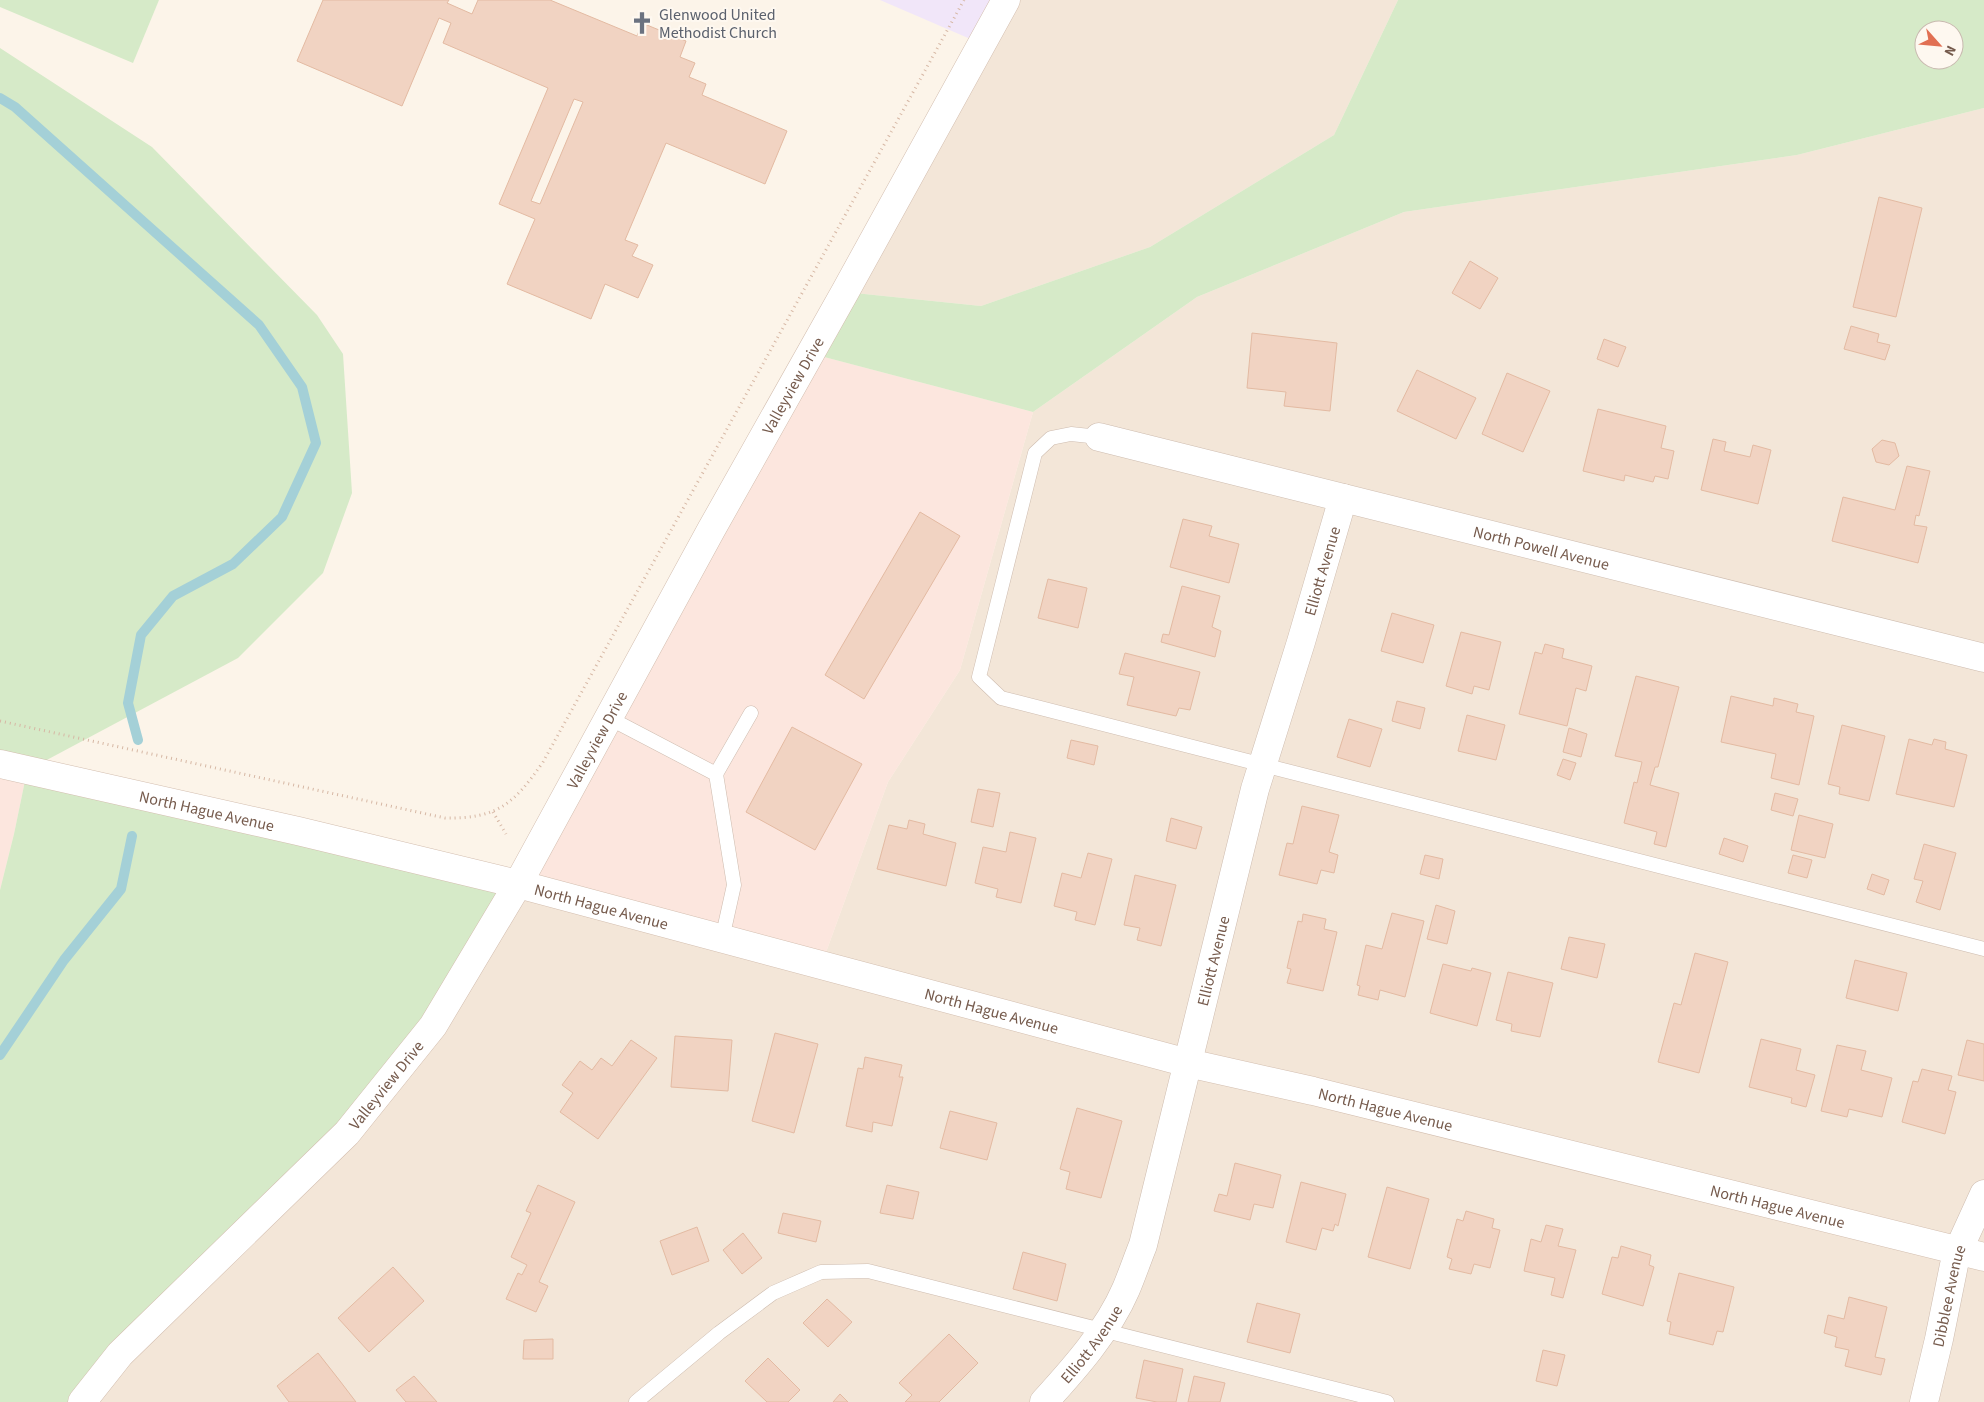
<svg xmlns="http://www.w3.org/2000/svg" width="1984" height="1402" font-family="'Source Sans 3',sans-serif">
<rect width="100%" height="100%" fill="#fcf4e9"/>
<!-- residential -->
<g fill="#f3e6d8">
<polygon points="1006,0 1398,0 1334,135 1150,247 981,306 845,292"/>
<polygon points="1984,108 1984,1402 82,1402 518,884 821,966 888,782 960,670 1033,412 1197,297 1404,212 1797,155"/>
</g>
<!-- commercial -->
<g fill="#fce6de">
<polygon points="809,353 1033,412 960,670 888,782 821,966 518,884"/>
<polygon points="0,764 27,771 14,834 0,890"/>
</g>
<!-- education -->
<polygon fill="#f1e6f9" points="880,0 1006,0 982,44"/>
<!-- green -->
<g fill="#d6eac8" fill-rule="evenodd">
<polygon points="0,0 159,0 133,63 0,7"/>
<path d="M1398 0H1984V108L1797 155 1404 212 1197 297 1033 412 809 353 845 292 981 306 1150 247 1334 135ZM1924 30H1954V60H1924Z"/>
<polygon points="0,48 152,147 317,315 343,354 352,493 323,573 238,658 28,770 518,884 433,1026 82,1402 0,1402 0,890 14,834 27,771 0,764"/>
</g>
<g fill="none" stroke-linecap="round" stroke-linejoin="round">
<!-- stream -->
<g stroke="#a4d0d7" stroke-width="10">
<polyline points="0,98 15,107 259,325 302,387 316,443 282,517 233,564 173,596 141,635 128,703 138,740"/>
<polyline points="0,1055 64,960 121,889 132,836"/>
</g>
</g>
<!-- building -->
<g fill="#f1d3c2" stroke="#e3baa2" fill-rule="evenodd">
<path d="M323 0H449L447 3 472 14 478 0H550L637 36 642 23 686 41 680 57 695 63 689 77 706 84 702 95 787 131 765 184 666 143 625 240 638 245 632 256 653 265 638 298 605 284 591 319 507 284 535 219 499 204 548 88 443 43 451 23 439 18 402 106 297 61ZM574 99 583 102 540 204 531 201Z"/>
<polygon points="1879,197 1922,208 1896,317 1853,307"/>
<polygon points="1470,261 1498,278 1480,309 1452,293"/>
<polygon points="1851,326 1879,334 1877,342 1890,345 1885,360 1844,349"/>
<polygon points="1252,333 1337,343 1330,411 1284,406 1286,392 1247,388"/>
<polygon points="1604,339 1626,347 1618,367 1597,359"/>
<polygon points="1417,370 1476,398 1456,439 1397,411"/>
<polygon points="1507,373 1550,391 1523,452 1482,434"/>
<polygon points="1598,409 1666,426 1661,448 1674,451 1668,479 1655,476 1653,482 1625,475 1624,481 1583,471"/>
<polygon points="1713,439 1726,442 1724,451 1750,457 1753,445 1771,450 1758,504 1701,490"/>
<polygon points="1882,440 1895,443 1899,456 1889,465 1876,462 1872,449"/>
<polygon points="1907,466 1930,471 1919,516 1916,515 1914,525 1927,527 1918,563 1832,541 1843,497 1895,510"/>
<polygon points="920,512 960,536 864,699 825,675"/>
<polygon points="1183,519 1212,526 1209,536 1239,544 1229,583 1170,567"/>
<polygon points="1048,579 1087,588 1078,628 1038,618"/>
<polygon points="1182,586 1220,596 1212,627 1221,631 1215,657 1161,642 1163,634 1169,635"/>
<polygon points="1392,613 1434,625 1423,663 1381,651"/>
<polygon points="1461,632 1501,642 1489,690 1474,686 1472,694 1446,686"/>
<polygon points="1545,644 1564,649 1562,658 1592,666 1586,691 1576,688 1567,726 1519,714 1535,652 1542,654"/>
<polygon points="1125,653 1200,672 1190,710 1179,708 1176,716 1127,705 1134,677 1119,674"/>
<polygon points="1636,676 1679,687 1658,767 1655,767 1650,785 1679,793 1666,847 1654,844 1657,832 1624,823 1634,782 1637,783 1642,762 1615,756"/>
<polygon points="1731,696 1773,706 1774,698 1798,704 1796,712 1814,716 1799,785 1771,778 1776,754 1721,742"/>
<polygon points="1397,701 1425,708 1420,729 1392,721"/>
<polygon points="1467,715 1505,725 1496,760 1458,751"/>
<polygon points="1349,719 1382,729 1370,767 1337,757"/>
<polygon points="1842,725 1885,736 1869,801 1839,794 1840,787 1828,784"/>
<polygon points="792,727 862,764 815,850 746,812"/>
<polygon points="1569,728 1587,734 1581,757 1563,752"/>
<polygon points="1909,739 1932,745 1934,739 1946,742 1945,749 1967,755 1954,807 1896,794"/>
<polygon points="1071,740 1098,746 1094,765 1067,758"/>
<polygon points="1563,759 1576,763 1570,780 1557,775"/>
<polygon points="978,789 1000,793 993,827 971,822"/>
<polygon points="1775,793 1798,799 1793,816 1771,810"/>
<polygon points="1302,806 1339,815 1329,852 1338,855 1334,873 1321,870 1317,884 1279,875 1287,843 1293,844"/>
<polygon points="1799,815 1833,824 1825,858 1791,850"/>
<polygon points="1171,818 1202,827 1196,849 1166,841"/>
<polygon points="909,820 925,824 923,834 956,843 946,886 877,869 889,825 907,829"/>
<polygon points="1010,832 1036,838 1021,903 996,897 998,889 975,883 983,847 1006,852"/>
<polygon points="1724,838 1748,846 1743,862 1719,854"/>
<polygon points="1924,844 1956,853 1940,910 1916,902 1923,881 1914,879"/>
<polygon points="1088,853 1112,859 1095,925 1075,920 1077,912 1054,906 1062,873 1081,878"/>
<polygon points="1425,855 1443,859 1439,879 1420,874"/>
<polygon points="1793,855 1812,860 1807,878 1788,873"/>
<polygon points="1872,874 1889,880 1884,895 1867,889"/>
<polygon points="1135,875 1176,885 1161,946 1137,940 1140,928 1124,925"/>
<polygon points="1436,905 1455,911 1447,944 1427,939"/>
<polygon points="1392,913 1424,921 1405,997 1380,990 1378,1000 1358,995 1360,986 1357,985 1366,945 1382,949"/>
<polygon points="1303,914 1326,919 1324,929 1337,932 1323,991 1287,983 1291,969 1287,968 1298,921 1302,922"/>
<polygon points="1569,937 1605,944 1597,978 1561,969"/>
<polygon points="1695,953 1728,962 1699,1073 1658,1062 1674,1003 1681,1005"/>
<polygon points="1855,960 1907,973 1898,1011 1846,998"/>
<polygon points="1443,964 1471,971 1472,968 1491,973 1477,1026 1430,1013"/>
<polygon points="1508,972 1553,983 1540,1037 1511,1031 1512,1024 1496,1020"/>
<polygon points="775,1033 818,1044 794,1133 752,1121"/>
<polygon points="675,1036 732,1040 728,1091 671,1087"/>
<polygon points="1761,1039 1801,1049 1796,1070 1815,1075 1806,1107 1791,1103 1792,1098 1749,1087"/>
<polygon points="631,1040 657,1058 598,1139 560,1112 573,1093 562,1085 580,1061 592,1070 601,1058 612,1066"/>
<polygon points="1967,1040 1984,1044 1984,1081 1958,1075"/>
<polygon points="1837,1045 1866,1051 1861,1070 1892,1078 1882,1117 1849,1109 1847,1117 1821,1111"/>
<polygon points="865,1057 902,1065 899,1077 903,1077 892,1126 873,1122 872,1132 846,1126 858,1068 863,1069"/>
<polygon points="1922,1069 1952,1076 1948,1090 1956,1092 1945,1134 1902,1122 1913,1081 1918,1082"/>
<polygon points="1077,1108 1122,1121 1101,1198 1066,1189 1070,1172 1060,1169"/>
<polygon points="950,1111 997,1123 987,1160 940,1148"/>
<polygon points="1235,1163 1281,1175 1273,1208 1254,1204 1250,1220 1214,1211 1219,1194 1227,1196"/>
<polygon points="1301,1182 1346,1194 1338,1226 1335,1224 1333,1231 1322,1228 1316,1250 1286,1242"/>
<polygon points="538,1185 575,1202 539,1282 548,1286 536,1312 506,1299 518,1273 522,1275 527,1265 511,1257 531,1213 526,1211"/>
<polygon points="887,1185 919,1192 913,1219 880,1213"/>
<polygon points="1387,1187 1429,1199 1410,1269 1368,1257"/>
<polygon points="1466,1211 1494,1219 1492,1228 1500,1230 1490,1268 1474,1264 1471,1274 1449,1269 1452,1259 1447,1257 1457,1219 1463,1221"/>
<polygon points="783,1213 821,1221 816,1242 778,1233"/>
<polygon points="1546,1225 1563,1229 1558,1246 1576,1250 1563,1298 1551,1295 1555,1278 1524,1271 1531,1239 1541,1242"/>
<polygon points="697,1227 709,1261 672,1275 660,1241"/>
<polygon points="743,1233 762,1258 742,1274 723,1250"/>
<polygon points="1621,1246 1651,1255 1649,1265 1654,1267 1643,1306 1602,1294 1612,1257 1618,1258"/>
<polygon points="1023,1252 1066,1264 1057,1301 1013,1289"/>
<polygon points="393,1267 424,1301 369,1352 338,1318"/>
<polygon points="1679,1273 1734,1287 1723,1332 1717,1331 1713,1345 1669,1334 1671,1322 1667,1321"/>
<polygon points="1849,1297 1887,1307 1875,1357 1885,1359 1881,1375 1845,1366 1849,1350 1835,1347 1837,1337 1824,1333 1828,1315 1844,1319"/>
<polygon points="827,1299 852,1322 828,1347 803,1323"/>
<polygon points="1257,1303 1300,1314 1290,1353 1247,1342"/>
<polygon points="949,1334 978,1363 939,1402 905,1402 912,1395 899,1383"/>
<polygon points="553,1339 553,1359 523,1359 524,1340"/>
<polygon points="1543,1350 1565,1355 1557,1386 1536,1381"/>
<polygon points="318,1353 340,1381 356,1402 289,1402 277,1386"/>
<polygon points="768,1358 800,1390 788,1402 767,1402 745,1381"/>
<polygon points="1144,1360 1183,1369 1176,1402 1157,1402 1136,1398"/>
<polygon points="414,1376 437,1402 406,1402 396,1390"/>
<polygon points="1194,1376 1225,1383 1220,1402 1188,1402"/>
<polygon points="840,1394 848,1402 833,1402"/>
</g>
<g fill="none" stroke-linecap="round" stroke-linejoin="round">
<defs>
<g id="lane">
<polyline points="1099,437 1071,434 1051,438 1035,453 979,677 1001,698 1984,949"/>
<polyline points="609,718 716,774 734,885 722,939"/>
<polyline points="716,774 751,713"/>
<polyline points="636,1402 719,1333 773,1293 821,1272 868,1271 1387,1402"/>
</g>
<g id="street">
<path id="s1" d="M1099 437 1984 658"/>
<path id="s2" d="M1044 1402C1074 1369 1108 1331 1126 1289 1132 1275 1137 1260 1143 1245L1255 789 1301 642 1343 498"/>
<path id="s3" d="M1924 1402 1939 1339 1954 1265 1958 1251 1984 1194"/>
</g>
<g id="secondary">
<path id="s4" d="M0 764 298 831 518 884 1188 1063 1313 1091 1984 1257"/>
<path id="s5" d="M82 1402 120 1354 347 1133 433 1026 518 884 711 530 845 292 1006 0"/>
</g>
</defs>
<!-- lane casing -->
<use href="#lane" stroke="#cebcaf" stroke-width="15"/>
<!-- street casing -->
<use href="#street" stroke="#cebcaf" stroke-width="29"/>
<!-- secondary casing -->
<use href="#secondary" stroke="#d3beaf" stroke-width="29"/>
<!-- path -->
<g stroke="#d6b7a4" stroke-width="3" stroke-dasharray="1 4" stroke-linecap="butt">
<path d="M0 721 445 818C497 819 514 804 543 762L964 0"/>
<polyline points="493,812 506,834"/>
</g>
<!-- lane -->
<use href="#lane" stroke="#fff" stroke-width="14"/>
<!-- street -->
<use href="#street" stroke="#fff" stroke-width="28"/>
<!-- secondary -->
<use href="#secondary" stroke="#fff" stroke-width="28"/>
</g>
<!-- icons -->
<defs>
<symbol id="church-bare" viewBox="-9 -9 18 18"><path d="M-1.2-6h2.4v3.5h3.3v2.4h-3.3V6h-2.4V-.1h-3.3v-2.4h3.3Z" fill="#6b7280" stroke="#fef8f0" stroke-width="2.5" paint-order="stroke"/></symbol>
</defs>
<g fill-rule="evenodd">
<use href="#church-bare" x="626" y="7" width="32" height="32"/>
</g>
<g text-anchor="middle" stroke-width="4" stroke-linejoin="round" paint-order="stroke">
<!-- worship labels -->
<g font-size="16" fill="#5b616d" stroke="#fef8f0" text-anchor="start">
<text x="659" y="20">Glenwood United<tspan x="659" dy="18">Methodist Church</tspan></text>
</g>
<!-- street labels -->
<g font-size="16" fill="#765b4d" stroke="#fef8f0">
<text dy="6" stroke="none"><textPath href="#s5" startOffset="1250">Valleyview Drive</textPath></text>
<text dy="6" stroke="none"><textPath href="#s1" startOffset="456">North Powell Avenue</textPath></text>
<text dy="6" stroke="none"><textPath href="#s2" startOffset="885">Elliott Avenue</textPath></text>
<text dy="6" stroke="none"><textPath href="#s5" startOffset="845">Valleyview Drive</textPath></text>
<text dy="6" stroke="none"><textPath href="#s4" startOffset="212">North Hague Avenue</textPath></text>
<text dy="6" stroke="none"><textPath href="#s4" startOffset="618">North Hague Avenue</textPath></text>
<text dy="6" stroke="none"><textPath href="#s2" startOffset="480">Elliott Avenue</textPath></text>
<text dy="6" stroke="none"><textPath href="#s4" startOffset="1022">North Hague Avenue</textPath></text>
<text dy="6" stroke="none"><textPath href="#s5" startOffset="440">Valleyview Drive</textPath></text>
<text dy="6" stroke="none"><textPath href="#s4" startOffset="1428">North Hague Avenue</textPath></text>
<text dy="6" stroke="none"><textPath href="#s4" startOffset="1832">North Hague Avenue</textPath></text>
<text dy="6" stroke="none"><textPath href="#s3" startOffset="109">Dibblee Avenue</textPath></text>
<text dy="6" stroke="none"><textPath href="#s2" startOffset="75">Elliott Avenue</textPath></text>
</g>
</g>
<!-- north arrow -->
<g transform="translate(1939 45) rotate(117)"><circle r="24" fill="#fef8f0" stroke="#c8b9af"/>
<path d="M0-4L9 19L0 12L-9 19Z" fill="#e17053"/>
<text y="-8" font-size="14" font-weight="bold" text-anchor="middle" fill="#765b4d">N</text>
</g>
</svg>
